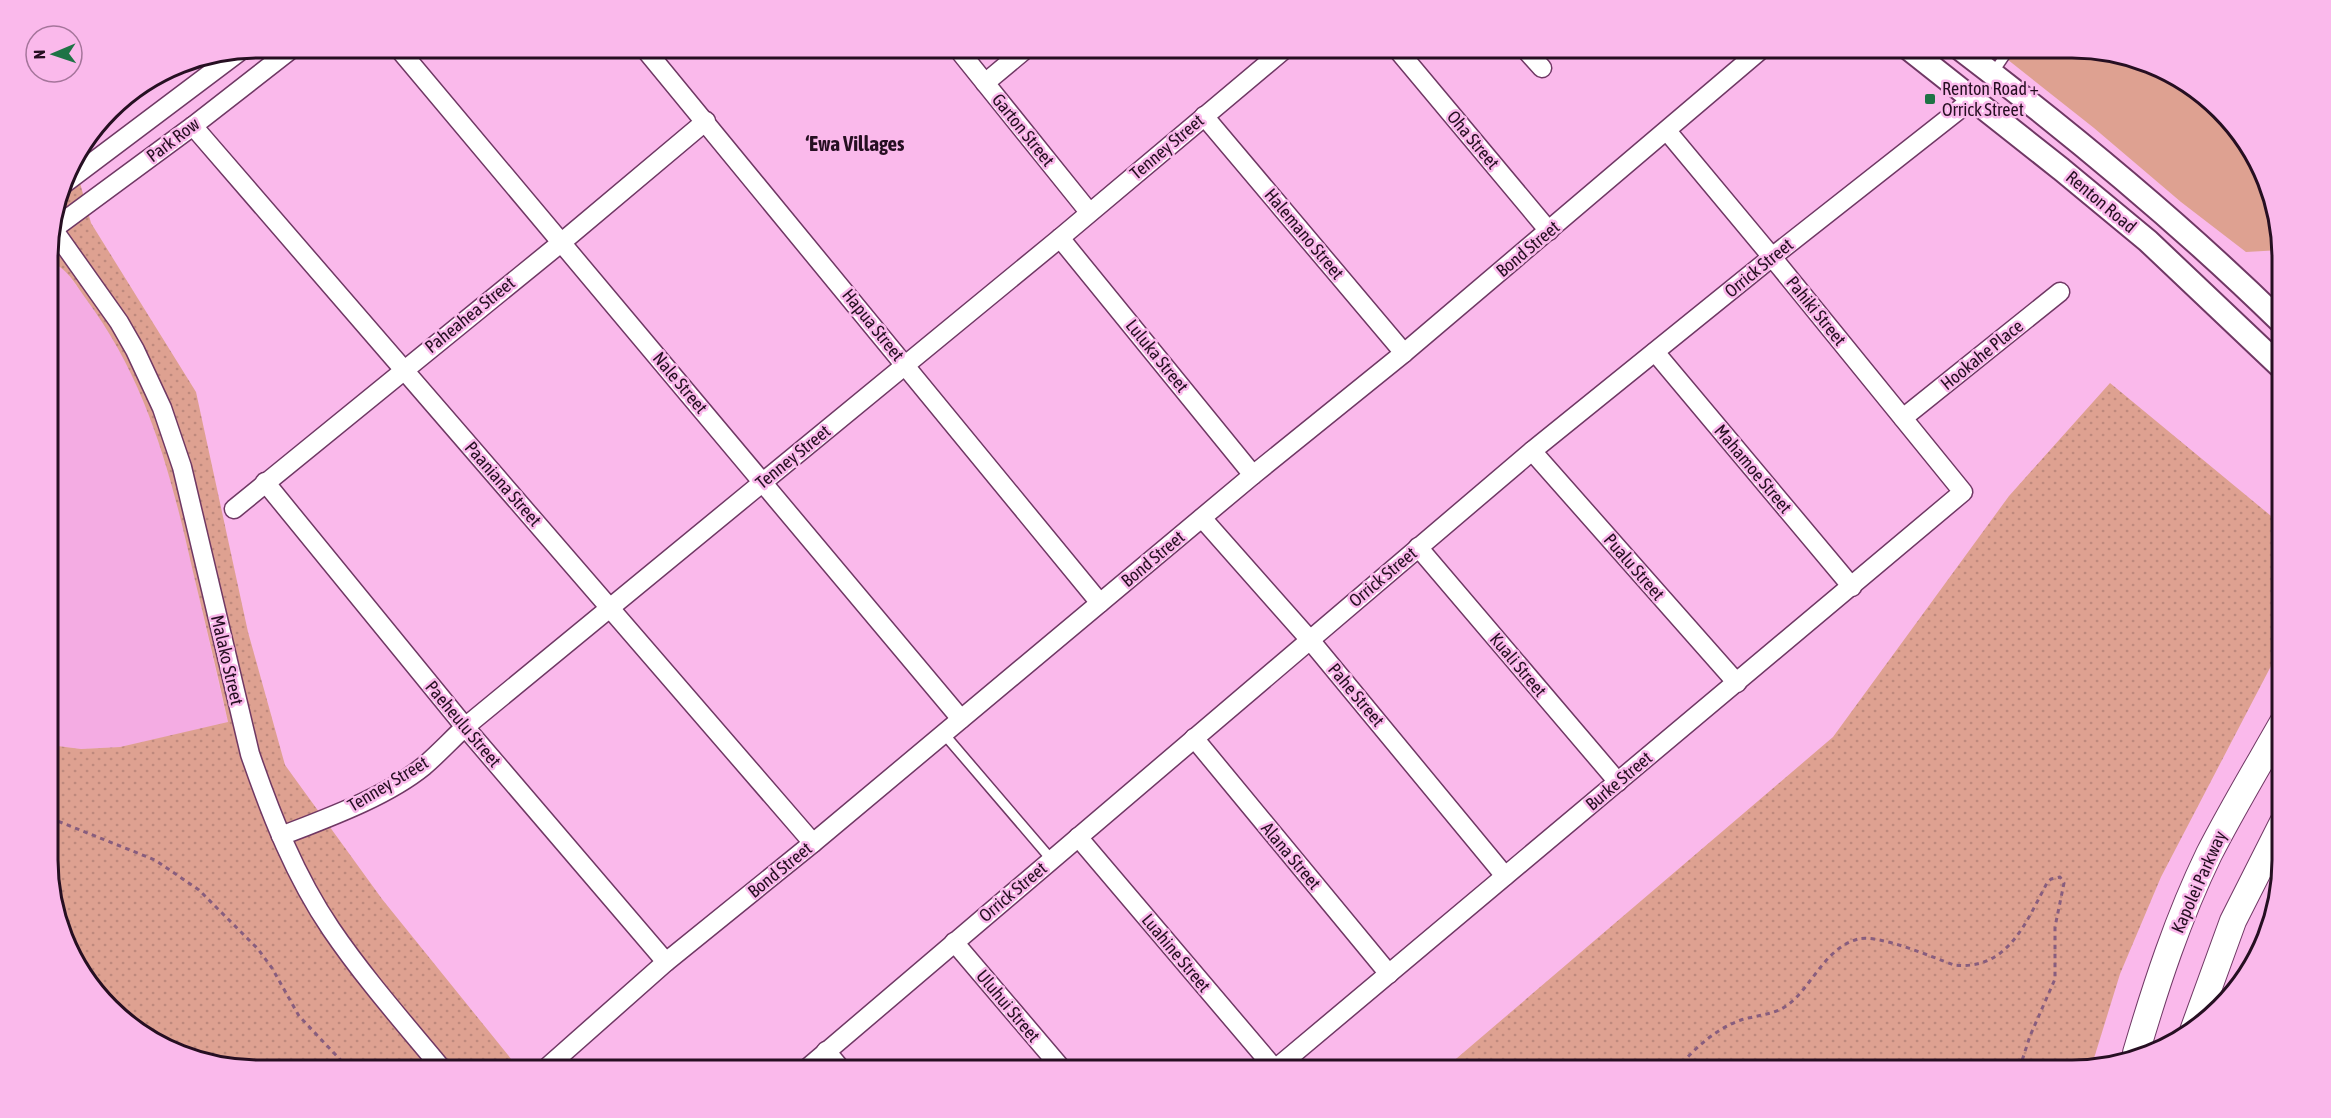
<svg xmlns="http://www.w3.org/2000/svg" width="2331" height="1118" font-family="'Asap Condensed',sans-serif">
<defs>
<pattern id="grass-dots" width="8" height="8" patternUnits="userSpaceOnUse" patternTransform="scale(1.5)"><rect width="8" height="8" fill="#dea191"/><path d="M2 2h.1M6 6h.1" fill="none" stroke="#be897d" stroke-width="1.8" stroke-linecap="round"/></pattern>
</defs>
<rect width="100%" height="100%" fill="#fab9eb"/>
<!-- built -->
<polygon fill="#f4ace3" points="49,262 64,269 109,330 125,359 151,419 176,498 228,723 120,747 81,749 50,745"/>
<!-- grass -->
<g fill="url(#grass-dots)">
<path d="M74 161 91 223 196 392 248 632 285 765 382 899 520 1070H259L178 1054 91 987 50 887V745L81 749 120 747 228 722C217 672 205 622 193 572 171 474 147 381 86 299 76 285 66 266 49 262L48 245 70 166Z"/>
<polygon points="2110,383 2282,525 2282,645 2161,877 2120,974 2091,1068 2086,1070 1443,1070 1833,737 2009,496"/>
</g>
<!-- green -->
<polygon fill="#dea191" points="1993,48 2072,48 2153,64 2240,131 2281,232 2281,250 2246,252 2181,202 2094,128"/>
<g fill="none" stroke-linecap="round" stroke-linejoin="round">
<defs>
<g id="service">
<polyline points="1993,73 2010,48"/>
<polyline points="944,734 1051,859"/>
</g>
<g id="minor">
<polyline points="398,48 961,719"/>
<polyline points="644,48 1100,603"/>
<polyline points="957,48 1089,212"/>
<polyline points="1396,48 1549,231"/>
<polyline points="1524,48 1542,68"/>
<polyline points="985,83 1027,48"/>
<polyline points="1204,116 1404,353"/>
<polyline points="193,126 813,843"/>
<polyline points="65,183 239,52"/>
<path d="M53 229 119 322 135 350 162 408 182 467 250 754C271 815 295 876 331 929 365 979 405 1024 443 1070"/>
<polyline points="52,230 193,126 293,48"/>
<polyline points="1060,238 1253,475"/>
<polyline points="1655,352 1852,587"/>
<polyline points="1903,418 2060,292"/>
<polyline points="1532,451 1737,683"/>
<polyline points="265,482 465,727 666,962"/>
<polyline points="234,509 562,242 706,121"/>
<polyline points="1202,518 1310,640 1505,876"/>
<polyline points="1418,547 1618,782"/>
<polyline points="1194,738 1389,974"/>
<path d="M281 836C327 818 386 797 424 766 438 754 451 740 465 727L1060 238 1286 48"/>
<polyline points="1078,837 1275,1069"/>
<polyline points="954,942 1063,1070"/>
<polyline points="826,1051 842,1070"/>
<polyline points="544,1070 666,962 813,843 1253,475 1404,353 1763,48"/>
<polyline points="805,1070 1532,451 1772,257 1974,98"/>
<polyline points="1274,1070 1963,492 1772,257 1667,131"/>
</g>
<g id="tertiary">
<polyline points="1908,48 2061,169 2148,241 2282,368"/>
<path d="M1959 48C2071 133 2181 224 2281 322"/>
</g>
<g id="secondary">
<polyline points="2193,1031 2233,921 2283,822"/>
<path d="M2136 1053C2156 985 2178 918 2209 854 2232 809 2258 766 2283 722"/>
</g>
</defs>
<!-- service casing -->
<use href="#service" stroke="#6f3864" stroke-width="12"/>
<!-- minor casing -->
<use href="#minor" stroke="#6f3864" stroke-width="21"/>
<!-- tertiary casing -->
<use href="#tertiary" stroke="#6f3864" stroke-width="26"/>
<!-- secondary casing -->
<use href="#secondary" stroke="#6f3864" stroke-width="28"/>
<!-- path -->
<g stroke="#875d7e" stroke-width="3" stroke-dasharray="4.5 4.5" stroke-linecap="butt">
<polyline points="50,818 155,860 199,890 258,949 272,968 299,1016 350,1070"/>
<path d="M1676 1070C1694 1049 1715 1029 1741 1020 1757 1015 1775 1015 1789 1004 1813 985 1825 948 1858 939 1879 934 1932 957 1954 965 2008 971 2026 922 2047 883L2051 879 2060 877 2064 883 2055 927V979L2030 1036 2019 1070"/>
</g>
<!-- service -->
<use href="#service" stroke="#fff" stroke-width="9"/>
<!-- minor -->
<use href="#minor" stroke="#fff" stroke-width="18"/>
<!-- tertiary -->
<use href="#tertiary" stroke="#fff" stroke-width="22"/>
<!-- secondary -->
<use href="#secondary" stroke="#fff" stroke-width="26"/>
</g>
<!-- markers -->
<rect fill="#1e7345" stroke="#fab9eb" stroke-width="2" x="1924" y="93" width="12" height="12" rx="3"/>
<g text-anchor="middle" stroke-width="5" stroke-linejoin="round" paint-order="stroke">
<!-- poi labels -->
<g font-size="18" fill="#260f22" stroke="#fab9eb" text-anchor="start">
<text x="1942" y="95">Renton Road +<tspan x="1942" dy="21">Orrick Street</tspan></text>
</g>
<!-- street labels -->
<g font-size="18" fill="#260f22" stroke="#fab9eb">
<text transform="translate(1023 130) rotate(51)" y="6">Garton Street</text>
<text transform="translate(173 140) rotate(-37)" y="6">Park Row</text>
<text transform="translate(1473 140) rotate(50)" y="6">Oha Street</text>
<text transform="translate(1167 147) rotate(-40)" y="6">Tenney Street</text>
<text transform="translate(2101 202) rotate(40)" y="6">Renton Road</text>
<text transform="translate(1304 234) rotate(50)" y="6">Halemano Street</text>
<text transform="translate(1528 249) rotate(-40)" y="6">Bond Street</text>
<text transform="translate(1759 268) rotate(-39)" y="6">Orrick Street</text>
<text transform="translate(1816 311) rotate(51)" y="6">Pahiki Street</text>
<text transform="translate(470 315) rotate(-39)" y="6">Paheahea Street</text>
<text transform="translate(873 325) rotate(51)" y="6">Hapua Street</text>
<text transform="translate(1982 355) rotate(-39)" y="6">Hookahe Place</text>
<text transform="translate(1157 356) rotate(51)" y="6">Luluka Street</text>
<text transform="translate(680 383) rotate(50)" y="6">Nale Street</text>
<text transform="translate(793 457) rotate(-39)" y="6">Tenney Street</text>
<text transform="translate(1753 469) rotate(50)" y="6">Mahamoe Street</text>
<text transform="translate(503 484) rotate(49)" y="6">Paaniana Street</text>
<text transform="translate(1153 559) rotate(-40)" y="6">Bond Street</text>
<text transform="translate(1634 567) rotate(49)" y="6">Pualu Street</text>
<text transform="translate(1383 577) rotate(-40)" y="6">Orrick Street</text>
<text transform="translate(227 660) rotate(77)" y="6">Malako Street</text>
<text transform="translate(1518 665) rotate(50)" y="6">Kuali Street</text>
<text transform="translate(1356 695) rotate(50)" y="6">Pahe Street</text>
<text transform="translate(463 724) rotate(50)" y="6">Paeheulu Street</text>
<text transform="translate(1619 781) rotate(-40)" y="6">Burke Street</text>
<text transform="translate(388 784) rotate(-31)" y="6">Tenney Street</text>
<text transform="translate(1291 856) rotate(50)" y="6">Alana Street</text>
<text transform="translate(780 870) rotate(-39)" y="6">Bond Street</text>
<text transform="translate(2199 882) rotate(-66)" y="6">Kapolei Parkway</text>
<text transform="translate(1013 892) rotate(-40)" y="6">Orrick Street</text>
<text transform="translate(1176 953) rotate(50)" y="6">Luahine Street</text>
<text transform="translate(1008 1006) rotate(50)" y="6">Uluhui Street</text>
</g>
<!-- quarter labels -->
<g font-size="21" font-weight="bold" fill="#260f22" stroke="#fab9eb">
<text x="855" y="151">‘Ewa Villages</text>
</g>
</g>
<!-- crop -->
<path d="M0 0H2331V1118H0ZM258 58H2072A200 200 0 0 1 2272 258V860A200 200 0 0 1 2072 1060H258A200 200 0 0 1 58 860V258A200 200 0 0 1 258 58Z" fill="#fab9eb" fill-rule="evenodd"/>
<path fill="none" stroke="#260f22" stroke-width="3" d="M258 58H2072A200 200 0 0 1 2272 258V860A200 200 0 0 1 2072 1060H258A200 200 0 0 1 58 860V258A200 200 0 0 1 258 58Z"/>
<!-- north arrow -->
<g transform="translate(54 54) rotate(268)"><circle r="28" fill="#fab9eb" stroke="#a5759b" stroke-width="1.5"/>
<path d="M0-4.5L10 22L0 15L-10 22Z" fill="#1e7345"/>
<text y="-9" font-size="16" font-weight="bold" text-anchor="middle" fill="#260f22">N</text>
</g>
</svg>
